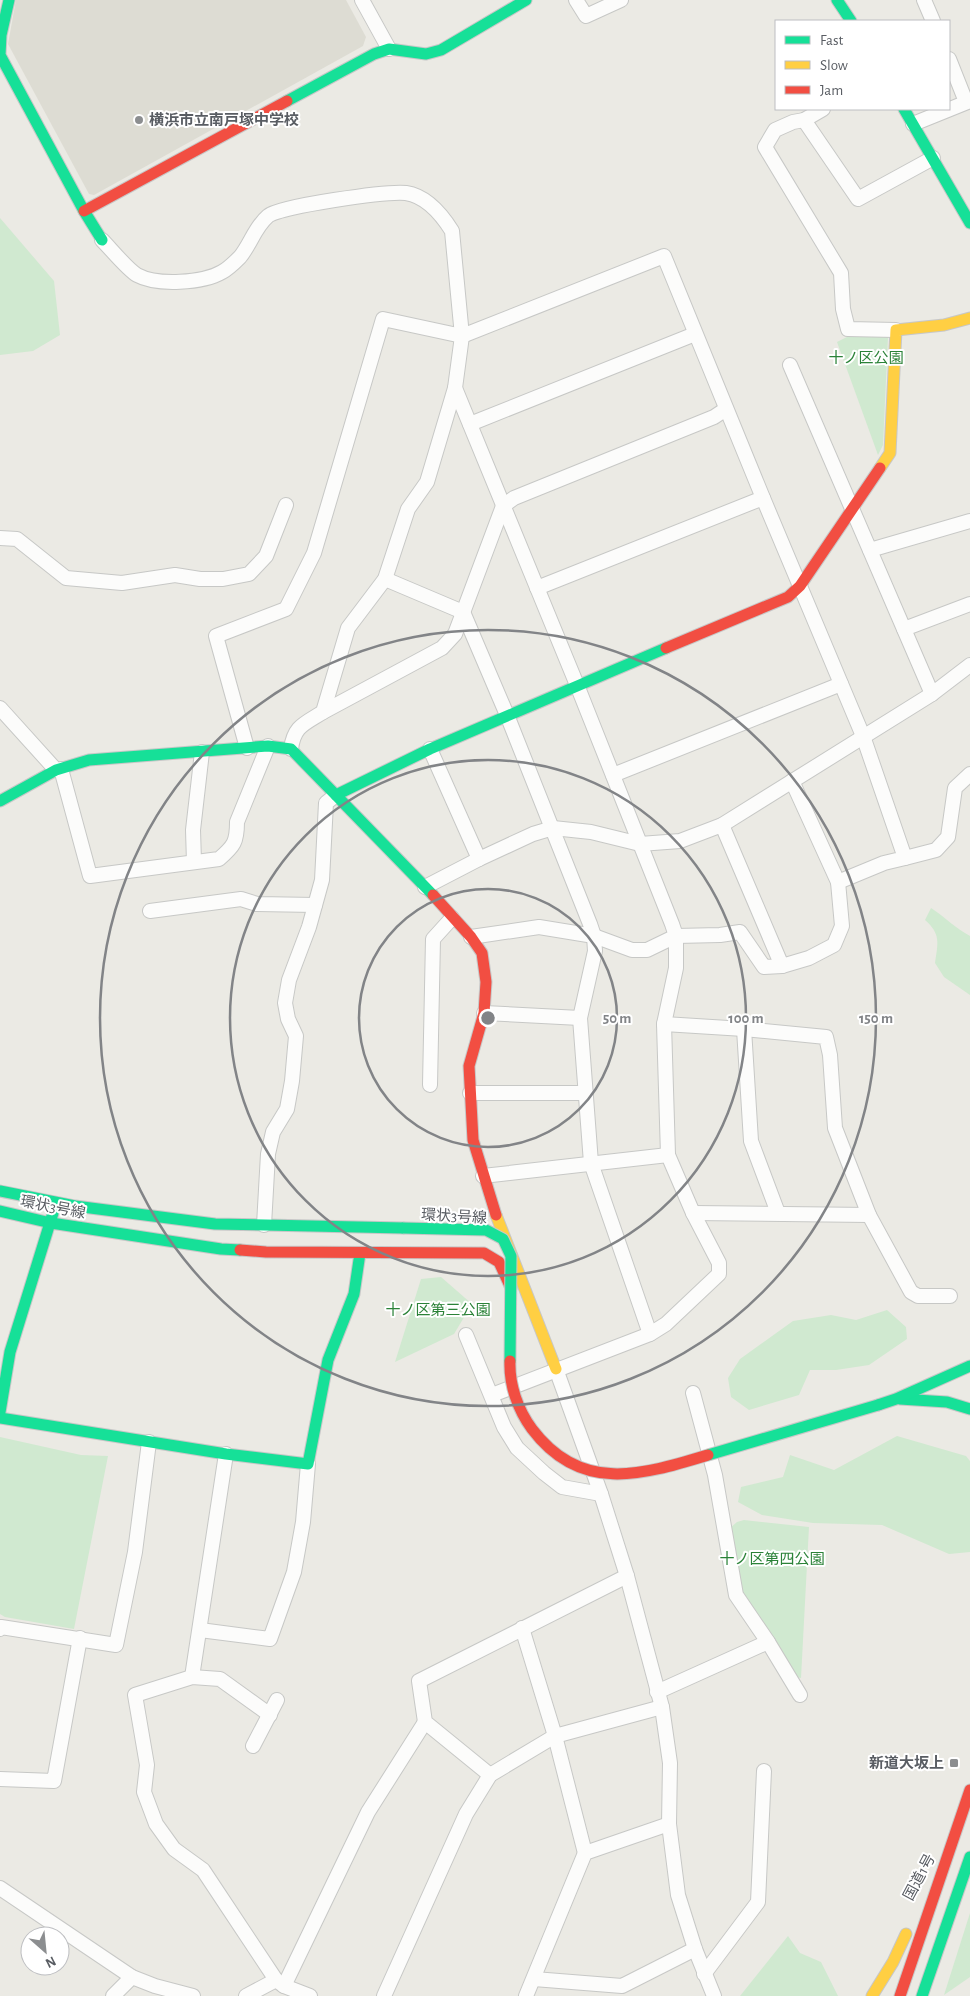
<svg xmlns="http://www.w3.org/2000/svg" width="970" height="1996" font-family="'Alegreya Sans','Noto Sans JP',sans-serif">
<rect width="100%" height="100%" fill="#ebeae4"/>
<!-- education -->
<polygon fill="#dddcd3" points="16,0 346,0 366,37 363,46 94,195 89,194 8,44"/>
<!-- green -->
<g fill="#d0e9d0">
<polygon points="0,218 54,281 60,335 33,351 0,355"/>
<polygon points="849,336 888,337 883,445 878,455 837,342"/>
<path d="M931 908C945 917 955 928 970 936V995L944 977 935 963C938 943 941 934 925 920Z"/>
<polygon points="441,1277 472,1304 454,1334 395,1362 421,1279"/>
<polygon points="887,1310 906,1327 907,1339 869,1365 836,1370 810,1370 799,1395 749,1410 731,1397 728,1378 740,1359 793,1321 831,1315 856,1320"/>
<polygon points="897,1436 966,1456 970,1461 970,1552 949,1554 882,1525 813,1523 762,1515 738,1502 741,1487 783,1477 790,1455 834,1470"/>
<polygon points="0,1437 81,1455 108,1456 74,1629 5,1617 0,1614"/>
<polygon points="744,1520 809,1527 801,1678 790,1676 740,1589 730,1528 737,1522"/>
<polygon points="970,1913 970,1977 944,1995"/>
<polygon points="788,1936 800,1953 821,1962 838,1996 740,1996"/>
</g>
<g fill="none" stroke-linecap="round" stroke-linejoin="round">
<defs>
<g id="street">
<polyline points="362,0 389,49"/>
<polyline points="576,0 586,16 621,0"/>
<polyline points="924,0 933,21"/>
<polyline points="949,59 966,102"/>
<polyline points="823,109 804,120 793,122 775,130 765,147 841,273 843,309 848,329 896,330"/>
<polyline points="804,120 858,199 933,158"/>
<polyline points="913,124 970,101"/>
<path d="M102 240C110 248 128 270 137 275 157 286 203 283 222 272 228 269 235 262 240 257 250 245 255 227 268 216 280 206 387 191 406 193 426 196 442 215 452 231L462 336 455 388 427 482 408 509 385 579 348 628 323 712C304 724 294 726 291 749"/>
<polyline points="790,365 932,694"/>
<polyline points="455,388 577,685 672,924 676,936 676,968 664,1024 668,1155 693,1213 719,1263 719,1274 666,1324 650,1334 492,1395"/>
<polyline points="470,424 695,334"/>
<polyline points="0,538 17,539 66,578 122,583 175,575 200,579 223,579 249,574 266,556 286,505"/>
<polyline points="870,550 970,521"/>
<polyline points="385,579 463,612 507,715 590,924 594,936 595,951 580,1018 591,1163 650,1334"/>
<polyline points="537,588 763,498"/>
<polyline points="904,629 970,604"/>
<polyline points="0,708 56,770"/>
<polyline points="323,712 442,648 455,634 503,506 514,498 714,417 726,409"/>
<polyline points="247,748 216,636 286,609 314,553 383,319 462,336 664,256 763,498 863,736 905,858 884,863 838,882"/>
<polyline points="430,749 479,859"/>
<path d="M61 769 90 876 219 859C234 846 237 842 237 822L268 746"/>
<polyline points="613,775 841,684"/>
<polyline points="905,858 936,850 948,837 955,788 970,774"/>
<polyline points="194,862 193,830 202,752"/>
<polyline points="425,887 479,859 533,834 553,828 591,832 640,844 680,841 722,825 932,694 970,665"/>
<polyline points="150,911 241,899 257,904 315,905"/>
<polyline points="471,937 539,927 594,936 632,950 647,950 676,936 720,935 740,932 764,967 782,966 722,825"/>
<polyline points="782,966 809,958 834,945 842,926 838,882 792,781"/>
<polyline points="484,1013 580,1018"/>
<polyline points="664,1024 744,1029 826,1037 830,1055 835,1128 869,1215 693,1213"/>
<polyline points="744,1029 751,1141 778,1213"/>
<polyline points="430,1085 433,939 452,918"/>
<polyline points="470,1093 586,1093"/>
<polyline points="483,1176 668,1155"/>
<polyline points="869,1215 911,1292 918,1296 950,1296"/>
<polyline points="264,1225 268,1154 273,1132 287,1109 292,1081 296,1036 288,1019 285,1003 289,980 309,927 322,880 326,803 336,795"/>
<polyline points="466,1335 504,1427 517,1448 544,1473 562,1487 601,1494"/>
<polyline points="556,1369 601,1494 627,1576 662,1707 670,1763 669,1824 678,1895 695,1949 714,1996"/>
<polyline points="693,1393 715,1475 736,1595 768,1642 800,1695"/>
<polyline points="522,1628 555,1736 585,1853"/>
<polyline points="0,1629 1,1627 116,1645 135,1552 149,1442"/>
<polyline points="200,1630 270,1639 294,1572 303,1522 308,1464"/>
<polyline points="192,1677 226,1454"/>
<polyline points="657,1692 768,1642"/>
<polyline points="270,1715 220,1679 192,1677 135,1695 147,1765 144,1792 156,1824 174,1849 203,1870 276,1980 284,1986 310,1996"/>
<polyline points="253,1746 277,1700"/>
<polyline points="490,1775 425,1722 419,1681 627,1576"/>
<polyline points="0,1779 54,1781 80,1638"/>
<polyline points="0,1888 132,1977 155,1986 193,1996"/>
<polyline points="704,1974 758,1902 764,1771"/>
<polyline points="534,1979 622,1986 695,1949"/>
<polyline points="284,1986 368,1812 425,1722"/>
<polyline points="113,1996 132,1977"/>
<polyline points="246,1996 276,1980"/>
<polyline points="384,1996 466,1814 490,1775 555,1736 662,1707"/>
<polyline points="526,1996 585,1853 669,1824"/>
</g>
<g id="fast">
<polyline points="9,0 1,35 0,55 84,211 102,240"/>
<polyline points="837,0 851,21"/>
<polyline points="287,101 374,54 389,49 426,54 441,50 526,0"/>
<polyline points="904,109 970,223"/>
<polyline points="336,795 430,749 666,648"/>
<polyline points="0,801 56,770 89,760 268,746 291,749 433,895"/>
<polyline points="0,1191 75,1206 215,1224 403,1228"/>
<polyline points="0,1211 51,1223 221,1249 240,1250"/>
<polyline points="900,1399 947,1402 970,1409"/>
<polyline points="878,1405 896,1399 970,1366"/>
<polyline points="0,1412 10,1352 53,1213"/>
<polyline points="0,1418 226,1454 308,1464 328,1360 354,1294 360,1253"/>
<polyline points="922,1996 970,1857"/>
</g>
<g id="slow">
<polyline points="880,468 890,453 896,330 944,325 970,318"/>
<polyline points="496,1215 556,1369"/>
<polyline points="872,1996 893,1962 906,1934"/>
</g>
<g id="jam">
<polyline points="84,211 287,101"/>
<polyline points="666,648 788,597 800,586 880,468"/>
<polyline points="433,895 471,937 482,953 486,982 484,1013 469,1066 473,1140 496,1215"/>
<polyline points="240,1250 266,1252 484,1253 499,1262 511,1288"/>
<polyline points="900,1996 970,1790"/>
</g>
</defs>
<!-- street casing -->
<use href="#street" stroke="#c7c8c6" stroke-width="16"/>
<!-- fast casing -->
<use href="#fast" stroke="#c7c7c7" stroke-width="13"/>
<!-- slow casing -->
<use href="#slow" stroke="#c7c7c7" stroke-width="13"/>
<!-- jam casing -->
<use href="#jam" stroke="#c7c7c7" stroke-width="13"/>
<!-- street -->
<use href="#street" stroke="#fcfcfb" stroke-width="14"/>
<!-- fast -->
<use href="#fast" stroke="#16e098" stroke-width="11"/>
<!-- slow -->
<use href="#slow" stroke="#ffcf43" stroke-width="11"/>
<!-- jam -->
<use href="#jam" stroke="#f24e42" stroke-width="11"/>
<defs>
<g id="fast-bridge">
<polyline points="403,1228 486,1230 503,1239 511,1256 510,1361"/>
<polyline points="708,1455 878,1405"/>
</g>
<path id="jam-bridge" d="M510 1361C509 1385 518 1410 532 1429 581 1494 642 1475 708 1455"/>
</defs>
<!-- fast-bridge casing -->
<use href="#fast-bridge" stroke="#c7c7c7" stroke-width="13" stroke-linecap="butt"/>
<!-- jam-bridge casing -->
<use href="#jam-bridge" stroke="#c7c7c7" stroke-width="13" stroke-linecap="butt"/>
<!-- fast-bridge -->
<use href="#fast-bridge" stroke="#16e098" stroke-width="11"/>
<!-- jam-bridge -->
<use href="#jam-bridge" stroke="#f24e42" stroke-width="11"/>
</g>
<!-- distance rings -->
<g fill="none" stroke="#828487" stroke-width="2.5">
<circle cx="488" cy="1018" r="129"/>
<circle cx="488" cy="1018" r="258"/>
<circle cx="488" cy="1018" r="388"/>
</g>
<!-- markers -->
<g fill="#8c8e90" stroke="#fff" stroke-width="2">
<circle cx="139" cy="120" r="5"/>
<rect x="949" y="1758" width="10" height="10" rx="2.5"/>
</g>
<g text-anchor="middle" stroke-width="4" stroke-linejoin="round" paint-order="stroke">
<!-- poi labels -->
<g font-size="15" font-weight="bold" fill="#595d63" stroke="#fff" text-anchor="start">
<text x="149" y="125">横浜市立南戸塚中学校</text>
<text x="944" y="1768" text-anchor="end">新道大坂上</text>
</g>
<!-- park labels -->
<g font-size="15" fill="#2b8238" stroke="#fff">
<text x="866" y="363">十ノ区公園</text>
<text x="438" y="1315">十ノ区第三公園</text>
<text x="772" y="1564">十ノ区第四公園</text>
</g>
<!-- street labels -->
<g font-size="15" fill="#595d63" stroke="#fff">
<text transform="translate(53 1207) rotate(11)" y="5">環状3号線</text>
<text transform="translate(454 1216) rotate(3)" y="5">環状3号線</text>
<text transform="translate(919 1877) rotate(-62)" y="5">国道1号</text>
</g>
</g>
<circle cx="488" cy="1018" r="8" fill="#828487" stroke="#fff" stroke-width="2.5"/>
<g font-size="15" text-anchor="middle" font-weight="bold" fill="#828487" stroke="#fff" stroke-width="4" stroke-linejoin="round" paint-order="stroke">
<text x="617" y="1023">50 m</text>
<text x="746" y="1023">100 m</text>
<text x="876" y="1023">150 m</text>
</g>
<!-- legend -->
<rect x="775" y="20" width="175" height="90" fill="#ffffff" stroke="#bdbec1"/>
<rect x="785" y="36" width="25" height="8" fill="#16e098" stroke="#bdbec1"/>
<text x="820" y="45" font-size="15" fill="#595d63">Fast</text>
<rect x="785" y="61" width="25" height="8" fill="#ffcf43" stroke="#bdbec1"/>
<text x="820" y="70" font-size="15" fill="#595d63">Slow</text>
<rect x="785" y="86" width="25" height="8" fill="#f24e42" stroke="#bdbec1"/>
<text x="820" y="95" font-size="15" fill="#595d63">Jam</text>
<!-- north arrow -->
<g transform="translate(45 1951) rotate(153)"><circle r="24" fill="#ffffff" stroke="#bdbec1"/>
<path d="M0-4L9 19L0 12L-9 19Z" fill="#8c8e90"/>
<text y="-8" font-size="14" font-weight="bold" text-anchor="middle" fill="#595d63">N</text>
</g>
</svg>
